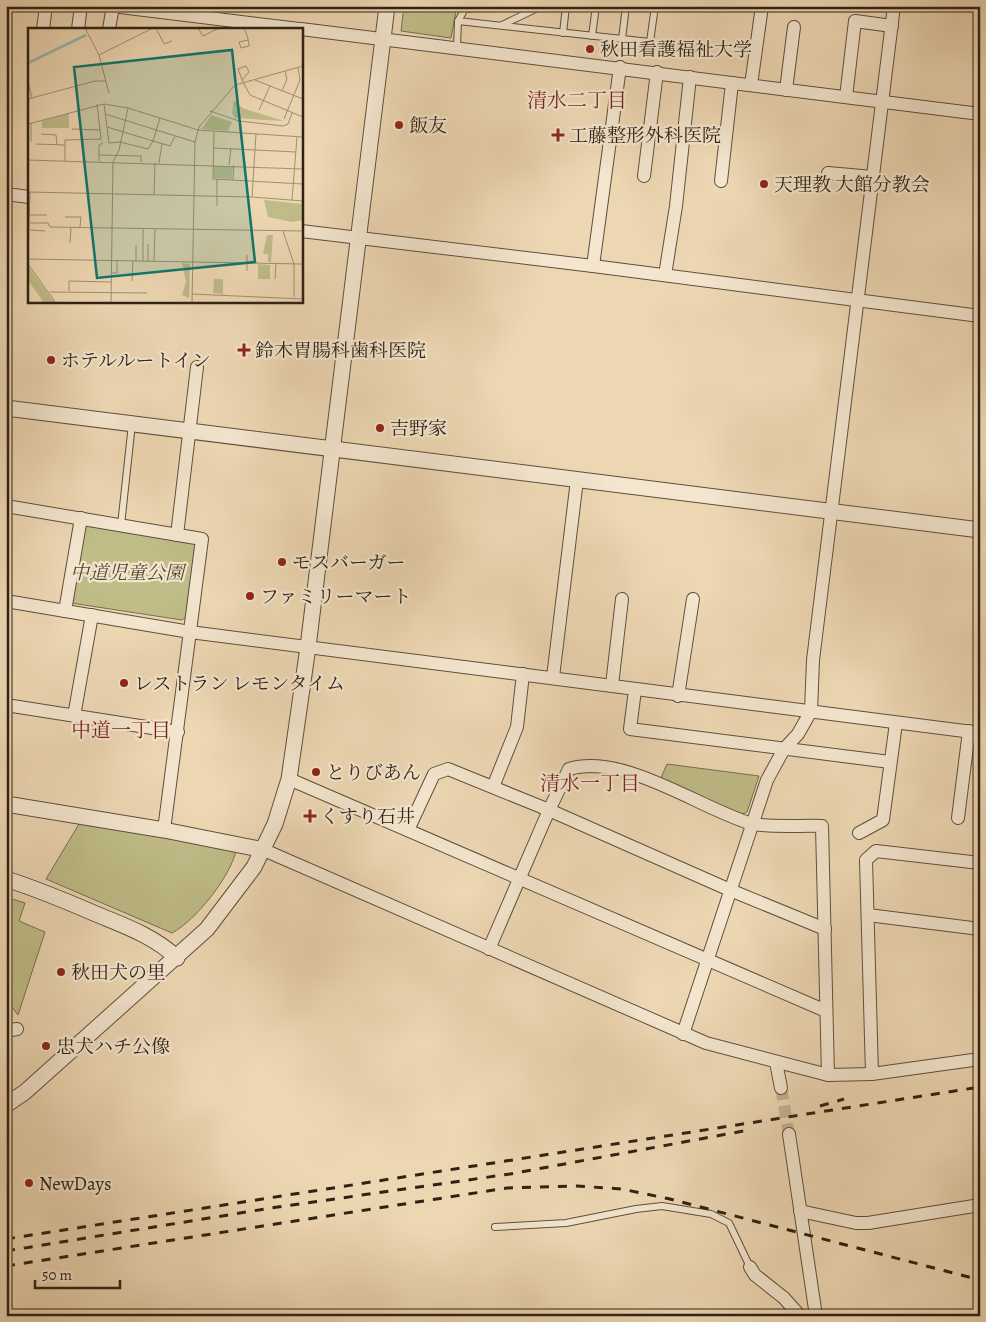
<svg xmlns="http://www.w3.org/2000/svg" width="986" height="1322" font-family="Alegreya,'Noto Serif JP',serif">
<rect width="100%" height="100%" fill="#edd7b3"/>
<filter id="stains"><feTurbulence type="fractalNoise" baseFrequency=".004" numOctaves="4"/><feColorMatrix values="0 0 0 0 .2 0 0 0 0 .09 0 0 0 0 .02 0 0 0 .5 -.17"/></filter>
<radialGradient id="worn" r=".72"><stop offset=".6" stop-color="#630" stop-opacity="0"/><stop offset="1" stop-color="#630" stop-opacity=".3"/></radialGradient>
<!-- green -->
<g fill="#bfbc88" stroke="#776f4e">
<polygon points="404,6 457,6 451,38 401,31"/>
<polygon points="88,525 196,543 187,616 182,620 71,603 83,528"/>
<polygon points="667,764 759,776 747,812 740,815 660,780"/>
<path d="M79 824 227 846 236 851C230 877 196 920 172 933L46 879Z"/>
<polygon points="6,897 25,903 19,921 45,932 18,1015 6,999 10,993 6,987"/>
</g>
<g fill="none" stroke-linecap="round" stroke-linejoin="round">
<!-- minor-tunnel -->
<polyline stroke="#c7b393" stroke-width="12" stroke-dasharray="12 6" stroke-linecap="butt" points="781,1088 789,1134"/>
<defs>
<g id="service">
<polyline points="464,6 470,9 477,6"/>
<polyline points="458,21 650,42 655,6"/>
<polyline points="502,25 542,6"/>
<polyline points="563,33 566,6"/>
<polyline points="592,36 596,6"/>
<polyline points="622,39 626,6"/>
<polyline points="457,47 458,21 466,7"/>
<polyline points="121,525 132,424"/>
<polyline points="495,1227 566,1223 636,1209 662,1206 711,1214 729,1223 750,1267"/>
</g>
<g id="minor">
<polyline points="112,6 299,29"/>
<polyline points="43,29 46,6"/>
<polyline points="78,29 81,6"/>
<polyline points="109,29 113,6"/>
<polyline points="301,29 980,114"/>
<polyline points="751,85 762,6"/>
<polyline points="786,90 794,27"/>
<polyline points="846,97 855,21 892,26"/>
<polyline points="828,173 873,177"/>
<polyline points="644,176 657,72"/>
<polyline points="721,181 732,83"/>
<polyline points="6,194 29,197"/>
<polyline points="301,231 593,266 980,316"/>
<polyline points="593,266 620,67"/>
<polyline points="665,275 676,206 690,77"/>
<polyline points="6,506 202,539 164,830"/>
<polyline points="177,535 197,367"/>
<polyline points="6,601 190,632 980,733"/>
<polyline points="65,611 81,518"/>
<polyline points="553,677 577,480"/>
<polyline points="612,685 622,599"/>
<polyline points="635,690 630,729 890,762"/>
<polyline points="678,696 693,599"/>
<polyline points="6,705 178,732"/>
<polyline points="74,716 92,615"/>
<polyline points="289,779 826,1011"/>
<polyline points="493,787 517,727 523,674"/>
<polyline points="958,818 969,731"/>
<path d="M408 830 434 774 448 769 549 810 569 769C623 753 696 806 749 823 765 828 804 825 822 826L828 1075"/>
<polyline points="859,833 883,820 896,723"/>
<polyline points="264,850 706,1043 828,1075 872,1074 980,1059"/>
<polyline points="868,915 980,929"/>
<polyline points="489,949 549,810 730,890 825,929"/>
<polyline points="6,1031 17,1029"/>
<polyline points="683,1034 767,780 784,749 798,734 811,711 813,660 894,6"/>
<polyline points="776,1062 781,1088"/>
<polyline points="872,1074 866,860 876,851 980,863"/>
<polyline points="789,1134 816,1316"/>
<polyline points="800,1211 856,1223 868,1223 980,1205"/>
<polyline points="750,1267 755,1275 784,1298 800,1316"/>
</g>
<g id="tertiary">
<polyline points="6,408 980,530"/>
<polyline points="6,804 164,830 264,850"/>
<path d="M6 879C37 889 66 901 96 914 125 926 154 936 177 958"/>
<polyline points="6,1105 25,1092 207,929 254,867 275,824 289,779 308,647 387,6"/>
</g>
</defs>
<!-- service casing -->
<use href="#service" stroke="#5e4f3c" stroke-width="8"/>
<!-- minor casing -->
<use href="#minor" stroke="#5e4f3c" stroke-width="14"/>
<!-- tertiary casing -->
<use href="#tertiary" stroke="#5e4f3c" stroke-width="17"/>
<!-- service -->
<use href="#service" stroke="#f3e5ce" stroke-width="6"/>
<!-- minor -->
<use href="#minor" stroke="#f3e5ce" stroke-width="12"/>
<!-- tertiary -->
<use href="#tertiary" stroke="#f3e5ce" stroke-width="15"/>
<!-- rail -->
<g stroke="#2f2214" stroke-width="3" stroke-dasharray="9 9" stroke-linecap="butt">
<polyline points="820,1106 844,1099"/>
<polyline points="6,1239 980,1087"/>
<polyline points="6,1251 271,1208 510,1174 749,1130"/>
<polyline points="6,1266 507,1188 577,1186 622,1189 670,1199 980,1280"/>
</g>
</g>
<!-- markers -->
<g fill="#8f2418" stroke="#f3e5ce" stroke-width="2">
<circle cx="590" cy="49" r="5"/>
<circle cx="399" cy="125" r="5"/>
<path d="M555.5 127.5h5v5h5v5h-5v5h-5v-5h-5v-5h5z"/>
<circle cx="764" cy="184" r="5"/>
<path d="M241.5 342.5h5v5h5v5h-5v5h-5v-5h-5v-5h5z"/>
<circle cx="51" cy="360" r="5"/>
<circle cx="380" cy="428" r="5"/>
<circle cx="282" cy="562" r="5"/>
<circle cx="250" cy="596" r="5"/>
<circle cx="124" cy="683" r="5"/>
<circle cx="316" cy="772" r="5"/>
<path d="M307.5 808.5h5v5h5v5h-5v5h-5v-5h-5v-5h5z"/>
<circle cx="61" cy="972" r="5"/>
<circle cx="46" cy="1046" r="5"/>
<circle cx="29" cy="1183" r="5"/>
</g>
<g text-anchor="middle" stroke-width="4.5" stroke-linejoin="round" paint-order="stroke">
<!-- poi labels -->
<g font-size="19" fill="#2f2214" stroke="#f3e5ce" text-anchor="start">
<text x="600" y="56">秋田看護福祉大学</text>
<text x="409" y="132">飯友</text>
<text x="569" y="142">工藤整形外科医院</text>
<text x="774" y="191">天理教 大館分教会</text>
<text x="255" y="357">鈴木胃腸科歯科医院</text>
<text x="61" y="367">ホテルルートイン</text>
<text x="390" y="435">吉野家</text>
<text x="292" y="569">モスバーガー</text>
<text x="260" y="603">ファミリーマート</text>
<text x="134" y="690">レストラン レモンタイム</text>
<text x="326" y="779">とりびあん</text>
<text x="320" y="823">くすり石井</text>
<text x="71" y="979">秋田犬の里</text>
<text x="56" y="1053">忠犬ハチ公像</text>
<text x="39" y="1190">NewDays</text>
</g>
<!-- park labels -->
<g font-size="19" font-style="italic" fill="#534831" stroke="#f3e5ce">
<text x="127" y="579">中道児童公園</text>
</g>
<!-- neighbourhood labels -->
<g font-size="20" fill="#7a1f14" stroke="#f3e5ce">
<text x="577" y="107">清水二丁目</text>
<text x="121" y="737">中道一丁目</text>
<text x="590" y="790">清水一丁目</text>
</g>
</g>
<!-- overview -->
<g transform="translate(28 28)">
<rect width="275" height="275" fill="#edd7b3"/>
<path d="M206 72 214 80 256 93 207 90 204 85ZM41 85V100H14V93ZM183 87 204 94 200 103 174 101ZM186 138H205L204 151 186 150ZM236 172 275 176V192L264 194 240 189ZM239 207H245L243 234H240V226H235ZM154 235 162 236 161 270 154 267 158 254ZM230 236 242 237V251H230ZM0 238 27 275H16L0 252ZM186 251H195V266L185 265Z" fill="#bfbc88"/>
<path fill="none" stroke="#99b9ae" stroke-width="2.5" d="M0 35 58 7"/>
<path fill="none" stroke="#a18f73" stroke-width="1" d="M57 0 71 27 81 65M128 0 136 16 144 13M170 0 175 8 191 0M216 0 220 10V12L221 16V18L213 20 211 14 220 12M71 27 125 0M214 52 221 44 218 38 210 41 215 54M227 52 275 71M0 54 4 70M215 54 222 67 275 89M254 63 259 51 257 43M0 71 67 53H78M76 76 81 115 92 114 120 121 125 113 142 118 147 108M231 82 242 58M182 83 211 93 255 98 260 96 264 85M77 86 167 114M256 91 272 52 270 40M3 95V114M0 96 76 76 100 80 170 102 275 109M79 99 125 113 132 90M44 101 72 102M186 104 185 151 275 156M13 106 28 107 29 117M8 116 37 117M186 120 268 124M71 127 113 128V134M0 132 275 141M37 133V112L73 111 69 76M71 133V117L75 115M131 135 134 116M201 137 203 120M205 152 206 137M0 164 224 169 275 173M126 166 127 135M224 169 228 106M264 172 269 109M189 178V151M1 187H19M37 189H53L52 199M2 195H20L22 199 275 203M2 202 17 203M255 203 266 236V269M42 215 43 199M0 228 2 164M0 231 275 236M108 233V217M115 233V201M120 233V216M126 233 127 201M0 236 28 275M219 243V227M83 245H89V232M247 251 248 235M104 253 105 233M41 263V253L83 254M22 264 119 265M164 266 275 271M83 275 85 134 91 122 100 80M164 275 167 114 171 99 207 57 275 38"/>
<path fill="#0f766e" fill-opacity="0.15" stroke="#0f766e" stroke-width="2.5" d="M204 22 227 234 69 250 46 39Z"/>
<rect width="275" height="275" fill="none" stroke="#2f2214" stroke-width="2.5"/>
</g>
<!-- margin -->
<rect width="986" height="1322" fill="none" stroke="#edd7b3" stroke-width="25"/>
<rect x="8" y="8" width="971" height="1307" fill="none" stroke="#2f2214" stroke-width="2.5"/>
<rect x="12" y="12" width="961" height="1297" fill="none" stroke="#2f2214"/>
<!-- scale -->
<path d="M35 1280v8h85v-8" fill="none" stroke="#2f2214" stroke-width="2.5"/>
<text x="42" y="1280" font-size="15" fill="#2f2214" stroke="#f3e5ce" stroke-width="4" paint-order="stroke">50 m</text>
<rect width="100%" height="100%" filter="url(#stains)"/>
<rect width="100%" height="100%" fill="url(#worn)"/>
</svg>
